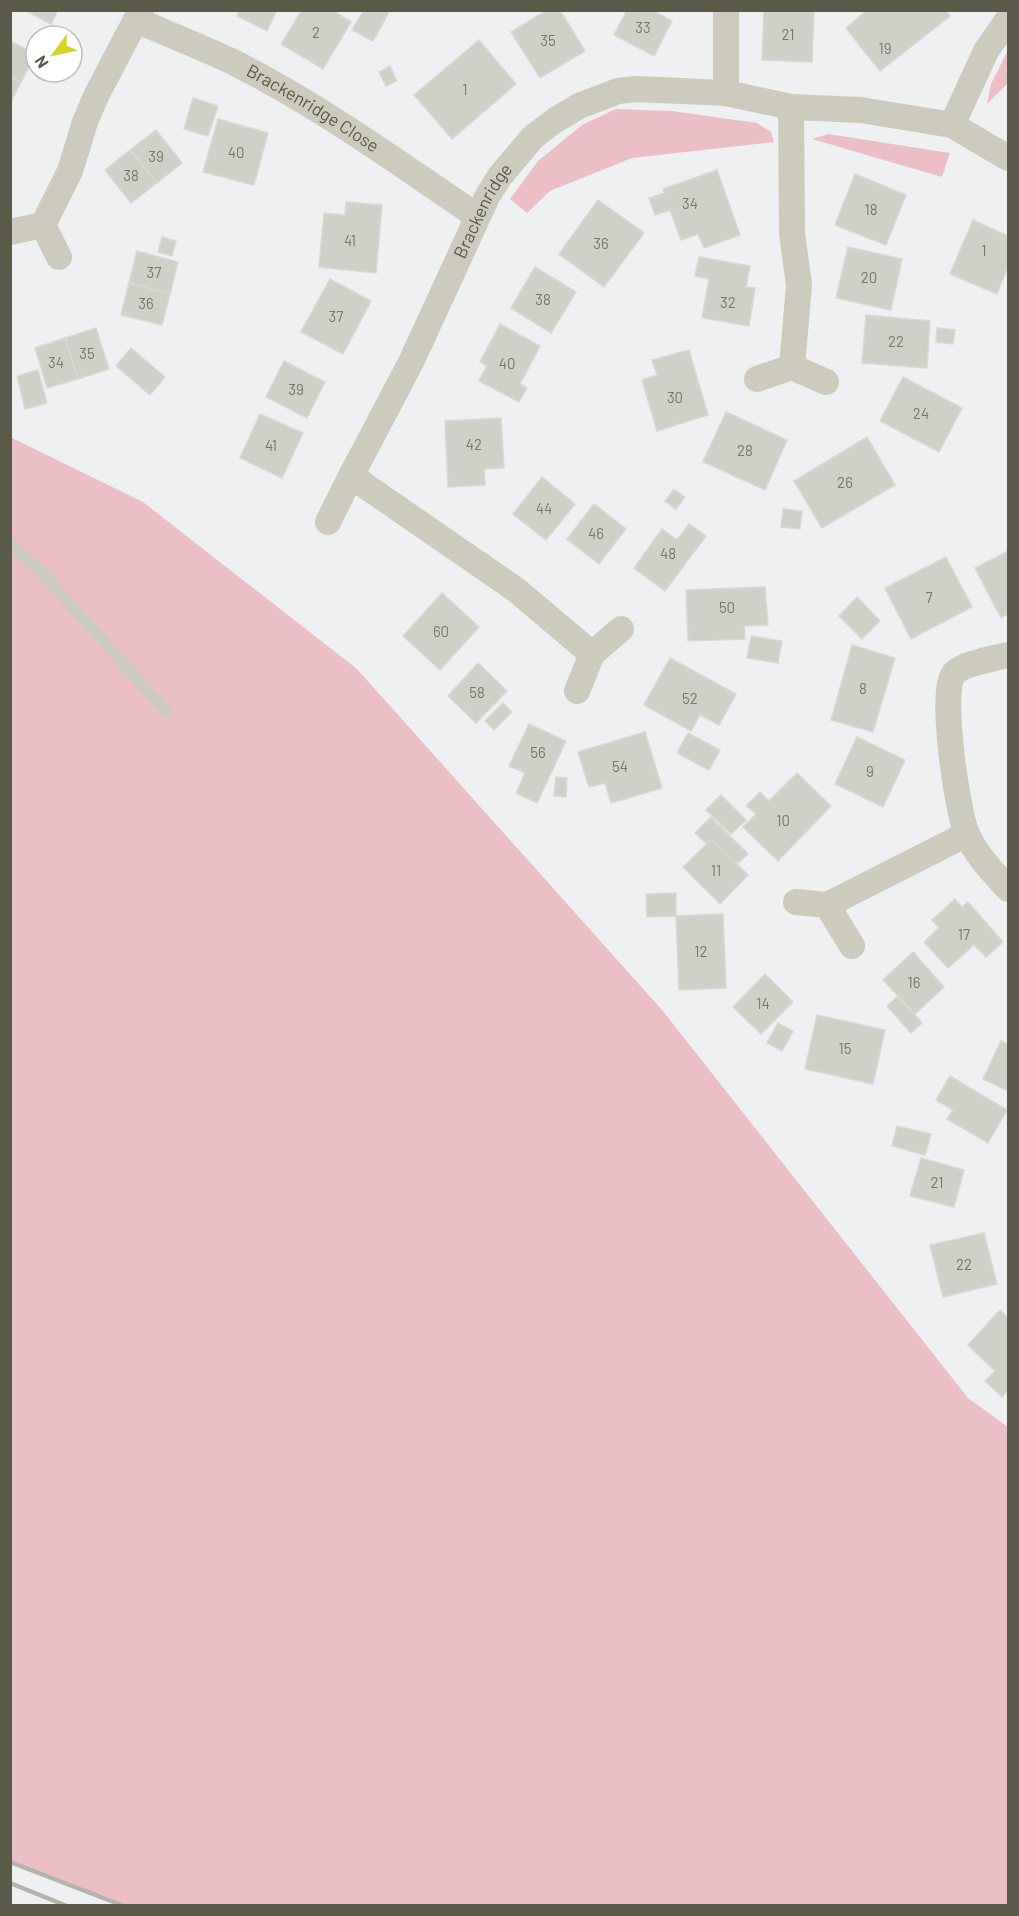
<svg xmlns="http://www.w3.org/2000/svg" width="1019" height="1916" font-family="Barlow,sans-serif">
<rect width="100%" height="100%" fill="#eef0f1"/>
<!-- green -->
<g fill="#ecbfc6">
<polygon points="1008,50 1008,83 987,104 991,84"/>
<polygon points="616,109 672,111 757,123 771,132 774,142 632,158 550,191 527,213 510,199 538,161 582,125"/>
<polygon points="828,134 950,153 942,177 812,139"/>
<polygon points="10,437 143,502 357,669 662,1010 968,1398 1008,1427 1008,1905 124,1906 11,1862"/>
</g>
<!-- building -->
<g fill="#cfd0c8" stroke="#d8d9d3" stroke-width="1.5">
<polygon points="24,10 58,10 51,24"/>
<polygon points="240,10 277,10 267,31 237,16"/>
<polygon points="302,10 332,10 351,22 323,69 281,44"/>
<polygon points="364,10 386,10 389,12 373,41 352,30"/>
<polygon points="547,10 560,10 585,51 540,78 511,32"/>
<polygon points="627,10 652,10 672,21 654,56 614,35"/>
<polygon points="764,10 814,10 812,62 762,60"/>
<polygon points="867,10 946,10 950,16 880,71 846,28"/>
<polygon points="479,40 516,84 452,139 414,95"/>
<polygon points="10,41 36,54 21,82 10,77"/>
<polygon points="390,66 397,81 386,86 379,72"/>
<polygon points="10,77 21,82 10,103"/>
<polygon points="193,98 218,106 208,136 184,129"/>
<polygon points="218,119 268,133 254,185 203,172"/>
<polygon points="156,130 182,163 157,183 130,150"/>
<polygon points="130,150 157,183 131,203 105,170"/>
<polygon points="717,170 740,235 704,248 698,234 681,240 670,210 655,215 649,198 665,193 663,189"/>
<polygon points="855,174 906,195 886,245 835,225"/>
<polygon points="598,200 644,233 604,287 559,254"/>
<polygon points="346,202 382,205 376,273 319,267 324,213 345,215"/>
<polygon points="973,220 1008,236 1008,266 997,294 950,274"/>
<polygon points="162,237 176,241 172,256 158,252"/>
<polygon points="848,247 902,259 891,310 836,298"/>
<polygon points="137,251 178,262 170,294 129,283"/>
<polygon points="699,257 750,266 746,287 755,288 749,326 702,318 709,279 695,276"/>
<polygon points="535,267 576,292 551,333 511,308"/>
<polygon points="330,279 371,301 343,354 301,332"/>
<polygon points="129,283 170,294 162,325 121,315"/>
<polygon points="866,315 930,321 927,368 862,363"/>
<polygon points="500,324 540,346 520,384 527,388 519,402 479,381 487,366 480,362"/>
<polygon points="96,328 109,369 78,379 65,338"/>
<polygon points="937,328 955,330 953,344 936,342"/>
<polygon points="65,338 78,379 47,388 35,348"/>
<polygon points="131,348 165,377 150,395 116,366"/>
<polygon points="689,350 708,415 657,431 642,380 657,375 652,360"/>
<polygon points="284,361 325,382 307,418 266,397"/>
<polygon points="38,370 47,403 25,409 17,376"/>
<polygon points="903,377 962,408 939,452 880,421"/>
<polygon points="726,412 787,440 765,490 703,462"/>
<polygon points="260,414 303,433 282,478 240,458"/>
<polygon points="501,418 504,468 484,469 485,485 448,487 445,421"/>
<polygon points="867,437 895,485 822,528 794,481"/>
<polygon points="542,477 575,504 546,540 513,514"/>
<polygon points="674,489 685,497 676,509 665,501"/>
<polygon points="594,504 626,529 599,564 567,539"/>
<polygon points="783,509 802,511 800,529 781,527"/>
<polygon points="689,524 706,536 665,591 634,568 662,529 677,540"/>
<polygon points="1008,551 1008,614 1001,618 975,568"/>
<polygon points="946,557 972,607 911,639 885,588"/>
<polygon points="765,587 768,625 744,626 745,639 688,641 686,590"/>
<polygon points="442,593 479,627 440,670 403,636"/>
<polygon points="857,597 880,621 862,639 839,616"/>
<polygon points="751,636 782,641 778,663 747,658"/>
<polygon points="852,645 895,658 873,732 831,720"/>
<polygon points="670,658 736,694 719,725 700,715 691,731 644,705"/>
<polygon points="478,663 507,691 476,723 448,696"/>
<polygon points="503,703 512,712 494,730 485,721"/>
<polygon points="529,724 566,741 537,803 516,793 525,773 509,766"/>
<polygon points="645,732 662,788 611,803 605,783 589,787 578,752"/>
<polygon points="688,733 720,750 709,770 677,753"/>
<polygon points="857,737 905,760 883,807 835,784"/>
<polygon points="797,773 831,806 778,861 743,827 756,814 746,806 760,792 769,801"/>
<polygon points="556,777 567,778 566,797 554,796"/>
<polygon points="721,795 746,820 731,834 706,810"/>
<polygon points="711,817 748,854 737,864 712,839 707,844 695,833"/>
<polygon points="712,839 748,875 720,904 683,867"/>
<polygon points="676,893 676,916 647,917 646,894"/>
<polygon points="955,899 962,907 968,902 1003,942 986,957 974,945 948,968 924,942 939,928 932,920"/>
<polygon points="723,914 726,988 679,990 676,916"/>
<polygon points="913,952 944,987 915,1014 883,980"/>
<polygon points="765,974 793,1002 761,1034 733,1007"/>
<polygon points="898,996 922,1023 911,1033 887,1006"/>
<polygon points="817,1015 885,1030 873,1084 805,1069"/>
<polygon points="778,1023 793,1031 782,1051 767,1043"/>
<polygon points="1001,1041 1008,1045 1008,1091 983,1079"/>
<polygon points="950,1076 1007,1110 988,1143 947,1119 953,1110 936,1100"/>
<polygon points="897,1126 931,1134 925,1155 892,1146"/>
<polygon points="921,1158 964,1170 954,1207 910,1196"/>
<polygon points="984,1233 997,1284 943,1297 930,1245"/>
<polygon points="1000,1310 1008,1318 1008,1390 1002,1397 985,1381 995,1371 968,1345"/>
</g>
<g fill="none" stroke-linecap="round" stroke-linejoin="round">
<!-- lane -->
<polyline stroke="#cdcbbd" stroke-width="12" points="10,543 44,575 166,711"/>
<!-- street -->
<g stroke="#cdcbbd" stroke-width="26">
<polyline points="726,10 726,93"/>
<path id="s1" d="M136 20C168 34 201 47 233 62 319 105 398 163 477 216"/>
<polyline points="791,107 792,233 799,285 792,367"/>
<polyline points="952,125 986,51 1008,19"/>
<polyline points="43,225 70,171 85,122 96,96 141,10"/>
<polyline points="10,232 43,225 59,257"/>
<polyline points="757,379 792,367 826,382"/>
<polyline points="328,522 351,476"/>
<path id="s2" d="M592 654 515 589 351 476 411 362 487 197 500 176 533 137 554 121 579 106 618 91 637 89 726 93 791 107 861 110 952 125 1008 158"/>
<path d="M1008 655C996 658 960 664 953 675 940 694 957 811 967 834 976 855 993 872 1008 889"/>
<polyline points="577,691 592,654 621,629"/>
<polyline points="796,902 827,905 852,946"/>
<polyline points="827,905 967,834"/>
</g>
<!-- rail -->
<g stroke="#b4b4ad" stroke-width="4.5">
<polyline points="10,1862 124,1906"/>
<polyline points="10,1883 67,1906"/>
</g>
</g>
<g text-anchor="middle" stroke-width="5" stroke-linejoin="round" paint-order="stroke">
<!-- number labels -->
<g font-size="15" fill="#787767">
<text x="643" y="33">33</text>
<text x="316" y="38">2</text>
<text x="788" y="40">21</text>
<text x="548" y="46">35</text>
<text x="885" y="54">19</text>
<text x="465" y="95">1</text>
<text x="236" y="158">40</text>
<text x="156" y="162">39</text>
<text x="131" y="181">38</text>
<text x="690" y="209">34</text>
<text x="871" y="215">18</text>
<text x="350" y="246">41</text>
<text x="601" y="249">36</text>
<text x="984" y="256">1</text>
<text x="154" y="278">37</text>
<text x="869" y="283">20</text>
<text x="543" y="305">38</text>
<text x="728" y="308">32</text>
<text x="146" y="309">36</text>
<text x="336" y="322">37</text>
<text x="896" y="347">22</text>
<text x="87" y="359">35</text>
<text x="56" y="368">34</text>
<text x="507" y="369">40</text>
<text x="296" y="395">39</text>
<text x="675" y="403">30</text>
<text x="921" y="419">24</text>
<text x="474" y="450">42</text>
<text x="271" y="451">41</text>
<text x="745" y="456">28</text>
<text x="845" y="488">26</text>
<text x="544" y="514">44</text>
<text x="596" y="539">46</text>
<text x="668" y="559">48</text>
<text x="929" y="603">7</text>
<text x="727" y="613">50</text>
<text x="441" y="637">60</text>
<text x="863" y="694">8</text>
<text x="477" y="698">58</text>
<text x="690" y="704">52</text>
<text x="538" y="758">56</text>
<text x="620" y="772">54</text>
<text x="870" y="777">9</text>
<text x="783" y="826">10</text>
<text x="716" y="876">11</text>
<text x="964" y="940">17</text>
<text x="701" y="957">12</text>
<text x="914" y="988">16</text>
<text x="763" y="1009">14</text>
<text x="845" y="1054">15</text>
<text x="937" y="1188">21</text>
<text x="964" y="1270">22</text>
</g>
<!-- street labels -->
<g font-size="18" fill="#5b5947" stroke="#fff">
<text dy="6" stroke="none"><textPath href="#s1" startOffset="198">Brackenridge Close</textPath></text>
<text dy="6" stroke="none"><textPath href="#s2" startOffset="596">Brackenridge</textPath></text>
</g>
</g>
<!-- border -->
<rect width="1019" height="1916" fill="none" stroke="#5b5947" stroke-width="24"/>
<!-- north arrow -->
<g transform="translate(54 54) rotate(237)"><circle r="28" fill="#ffffff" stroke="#bdbdb5" stroke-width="1.5"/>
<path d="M0-4.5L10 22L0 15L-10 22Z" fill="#d3d623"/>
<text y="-9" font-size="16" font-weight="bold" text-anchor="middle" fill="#5b5947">N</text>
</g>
</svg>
